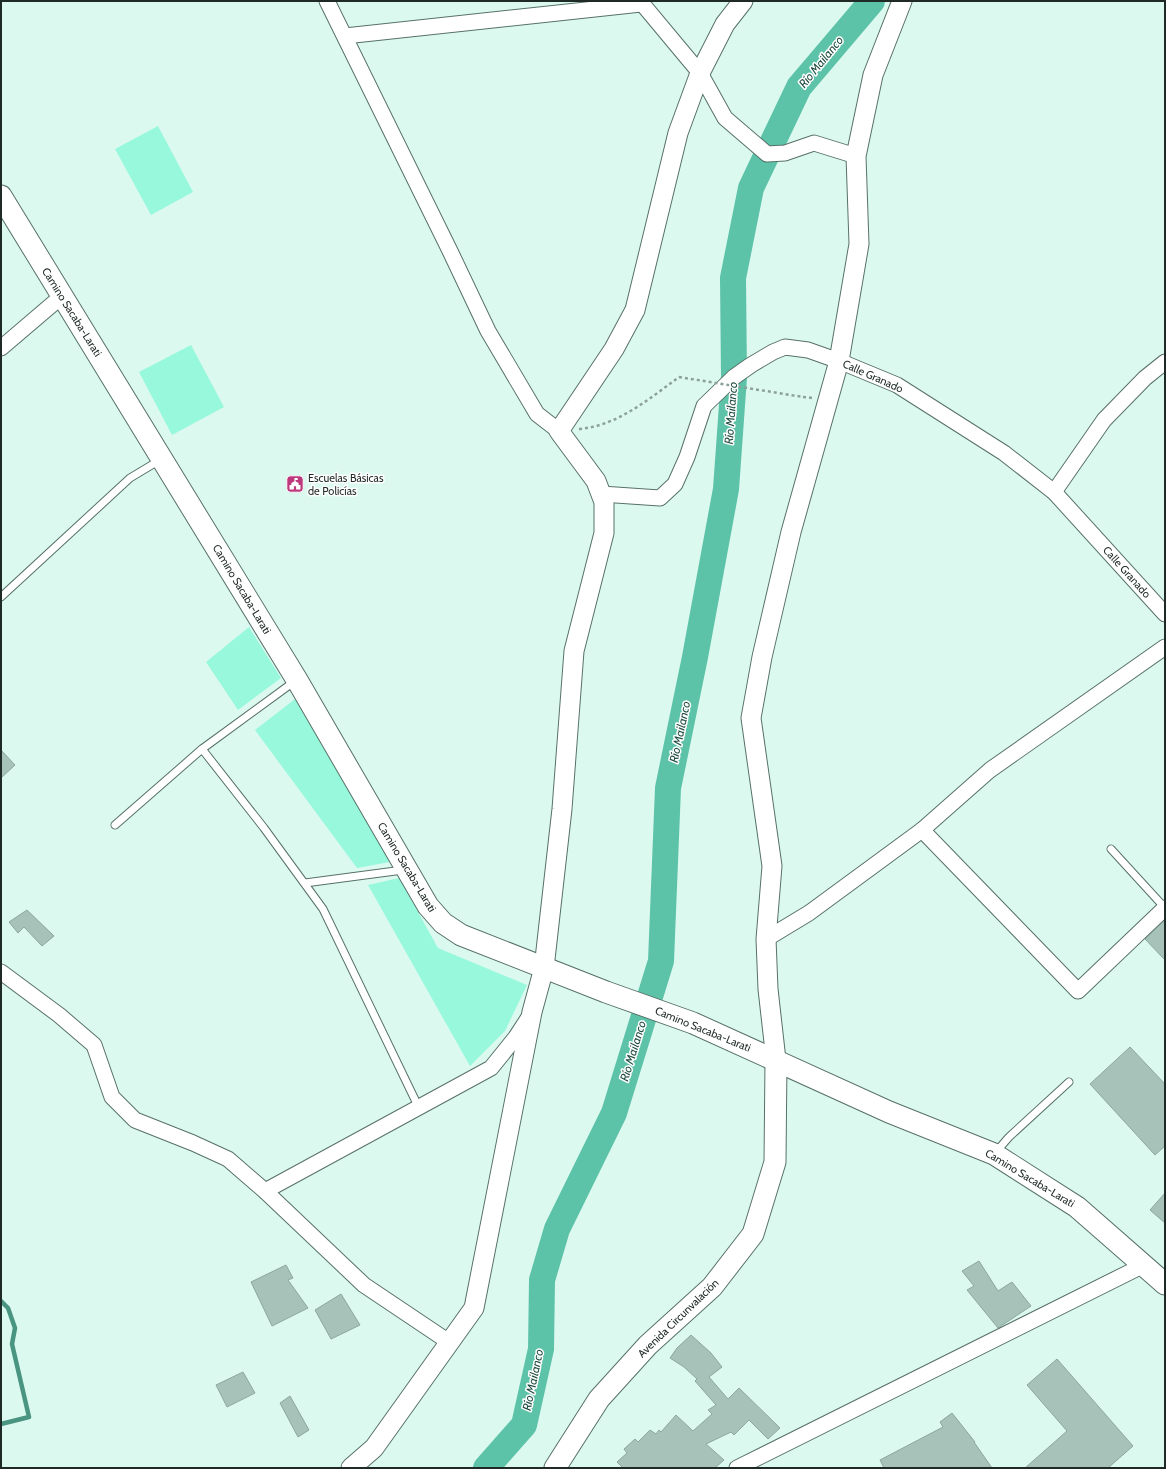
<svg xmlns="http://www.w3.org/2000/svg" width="1166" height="1469" font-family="Cabin,sans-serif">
<rect width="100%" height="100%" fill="#dcf9f0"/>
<!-- green -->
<g fill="#98f8dc">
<polygon points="158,126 193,192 151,215 115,149"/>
<polygon points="191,345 224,407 172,435 139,372"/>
<polygon points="249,627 281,678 238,710 206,662"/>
<polygon points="295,699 390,862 357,868 255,730"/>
<polygon points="399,878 438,948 527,985 505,1031 470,1066 368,885"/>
</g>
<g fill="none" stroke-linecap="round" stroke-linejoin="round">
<!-- stream -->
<polyline stroke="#4a9581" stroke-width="4.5" points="1,1301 8,1308 15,1328 12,1344 29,1417 1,1424"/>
<!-- river -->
<polyline stroke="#5dc3a8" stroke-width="26" points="486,1468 524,1425 541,1349 542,1280 557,1229 614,1113 661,961 668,788 695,657 726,489 734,377 733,278 751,188 799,87 872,1"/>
</g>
<!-- building -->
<g fill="#a7c2b9" stroke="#8ba79e">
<polygon points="1,750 15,765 1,778"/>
<polygon points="27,910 54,936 42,946 24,927 18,933 9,922"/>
<polygon points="1165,920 1165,960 1145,939"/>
<polygon points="1130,1047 1165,1084 1165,1146 1155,1155 1090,1084"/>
<polygon points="1165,1193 1165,1223 1150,1210"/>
<polygon points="979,1261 998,1291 1012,1282 1031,1306 998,1328 967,1290 974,1286 962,1271"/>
<polygon points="286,1265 293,1278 288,1280 308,1308 272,1326 251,1282"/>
<polygon points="341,1294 360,1325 331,1339 315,1310"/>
<polygon points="691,1335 711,1353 722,1367 709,1377 728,1399 739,1388 780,1428 768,1439 749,1420 734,1435 731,1432 706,1444 724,1460 715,1468 623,1468 617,1462 627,1453 624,1449 635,1439 638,1442 650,1430 656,1434 659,1430 661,1432 676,1415 693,1431 712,1414 708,1410 716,1405 695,1381 697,1379 684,1367 670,1358 677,1348"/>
<polygon points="1057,1359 1133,1446 1108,1468 1025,1468 1067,1431 1027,1385"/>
<polygon points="243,1372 255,1393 227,1407 216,1385"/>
<polygon points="290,1396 309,1430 298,1437 280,1403"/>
<polygon points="952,1413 975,1442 974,1442 992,1468 884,1468 880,1460 943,1427 940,1422"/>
</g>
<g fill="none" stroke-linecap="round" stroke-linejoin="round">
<defs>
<g id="service">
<polyline points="1,597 130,478 160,460"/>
<polyline points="202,749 264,828 323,909 419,1108"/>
<polyline points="115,825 202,749 295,681"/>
<polyline points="1111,849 1165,908"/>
<polyline points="305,883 403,870"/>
<polyline points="996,1152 1009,1137 1069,1082"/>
</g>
<g id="minor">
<polyline points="327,1 450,251 488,331 537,414 559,431"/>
<polyline points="640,1 700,73 725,118 767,154 785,153 814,143 856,156"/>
<polyline points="345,36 641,4"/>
<polyline points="1,348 62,296"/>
<polyline points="1054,492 1104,420 1145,378 1165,362"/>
<polyline points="601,494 660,498 675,484 687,457 704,406 734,377 751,365 773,352 785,347 808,350 839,361 897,385 1004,453 1054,492 1165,614"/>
<polyline points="922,830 1078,991 1165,908"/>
<polyline points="766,939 809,913 922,830 990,770 1165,647"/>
<polyline points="1,972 59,1015 94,1045 112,1097 135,1120 193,1143 228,1159 265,1191 364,1285 449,1342"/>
<polyline points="265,1191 491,1068 516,1037 529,1017"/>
<polyline points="737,1468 1144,1265"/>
</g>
<g id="tertiary">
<polyline points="776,1060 768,989 766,939 772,866 751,718 762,657 791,532 839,361 859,244 856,156 873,75 902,1"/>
<polyline points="351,1468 374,1448 474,1308 532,1012 544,968 562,809 574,651 604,533 604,502 596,481 559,431 614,349 635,310 678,133 700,73 725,24 743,1"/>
</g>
<g id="secondary">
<polyline points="1,196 297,680 428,906 443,923 461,935 606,992 693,1023 889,1112 994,1154 1077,1207 1165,1284"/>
<polyline points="555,1468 599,1399 648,1345 712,1287 753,1234 775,1162 776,1060"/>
</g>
</defs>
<!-- service casing -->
<use href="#service" stroke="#577168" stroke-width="9"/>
<!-- minor casing -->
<use href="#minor" stroke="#577168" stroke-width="17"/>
<!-- tertiary casing -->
<use href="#tertiary" stroke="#577168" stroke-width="21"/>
<!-- secondary casing -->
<use href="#secondary" stroke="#577168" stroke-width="23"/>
<!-- path -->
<g stroke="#8ba19a" stroke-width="2.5" stroke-dasharray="3 3" stroke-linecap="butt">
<polyline points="803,397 813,398"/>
<path d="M579 429C617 426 649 399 679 377"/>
</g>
<!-- service -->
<use href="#service" stroke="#fff" stroke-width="7"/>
<!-- minor -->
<use href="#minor" stroke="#fff" stroke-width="15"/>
<!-- tertiary -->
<use href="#tertiary" stroke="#fff" stroke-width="19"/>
<!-- secondary -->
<use href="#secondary" stroke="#fff" stroke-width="21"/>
<!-- path-bridge -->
<polyline stroke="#8ba19a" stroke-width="2.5" stroke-dasharray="3 3" stroke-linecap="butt" points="679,377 803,397"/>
</g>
<!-- icons -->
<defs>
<symbol id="civic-square" viewBox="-11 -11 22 22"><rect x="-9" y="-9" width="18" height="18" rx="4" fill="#bd387c" stroke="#fff"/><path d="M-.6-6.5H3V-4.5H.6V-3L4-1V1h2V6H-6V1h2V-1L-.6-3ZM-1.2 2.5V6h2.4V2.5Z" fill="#fff"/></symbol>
</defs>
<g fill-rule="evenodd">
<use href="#civic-square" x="285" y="474" width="20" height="20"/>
</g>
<g text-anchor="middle" stroke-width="3" stroke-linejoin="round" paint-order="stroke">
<!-- street labels -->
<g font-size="11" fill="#1f2a26" stroke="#fff">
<text transform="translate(72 312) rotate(58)" y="4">Camino Sacaba-Larati</text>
<text transform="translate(873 376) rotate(24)" y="4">Calle Granado</text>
<text transform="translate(1127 572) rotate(48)" y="4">Calle Granado</text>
<text transform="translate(242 589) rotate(59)" y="4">Camino Sacaba-Larati</text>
<text transform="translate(407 867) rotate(59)" y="4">Camino Sacaba-Larati</text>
<text transform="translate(703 1029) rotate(22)" y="4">Camino Sacaba-Larati</text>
<text transform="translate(1030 1178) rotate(31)" y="4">Camino Sacaba-Larati</text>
<text transform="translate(678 1318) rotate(-44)" y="4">Avenida Circunvalación</text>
</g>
<!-- poi labels -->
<g font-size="11" fill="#1f2a26" stroke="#fff" text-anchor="start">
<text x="308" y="482">Escuelas Básicas<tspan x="308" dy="13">de Policías</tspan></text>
</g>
<!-- water labels -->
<g font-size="12" font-style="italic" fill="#214d41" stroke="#fff">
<text transform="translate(821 62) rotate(-51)" y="4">Río Mailanco</text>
<text transform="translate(731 413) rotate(-86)" y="4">Río Mailanco</text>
<text transform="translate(680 732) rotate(-78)" y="4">Río Mailanco</text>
<text transform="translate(633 1051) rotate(-73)" y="4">Río Mailanco</text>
<text transform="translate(533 1380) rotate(-78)" y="4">Río Mailanco</text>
</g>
</g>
<!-- border -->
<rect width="1166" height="1469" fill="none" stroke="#1f2a26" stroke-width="4"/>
</svg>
